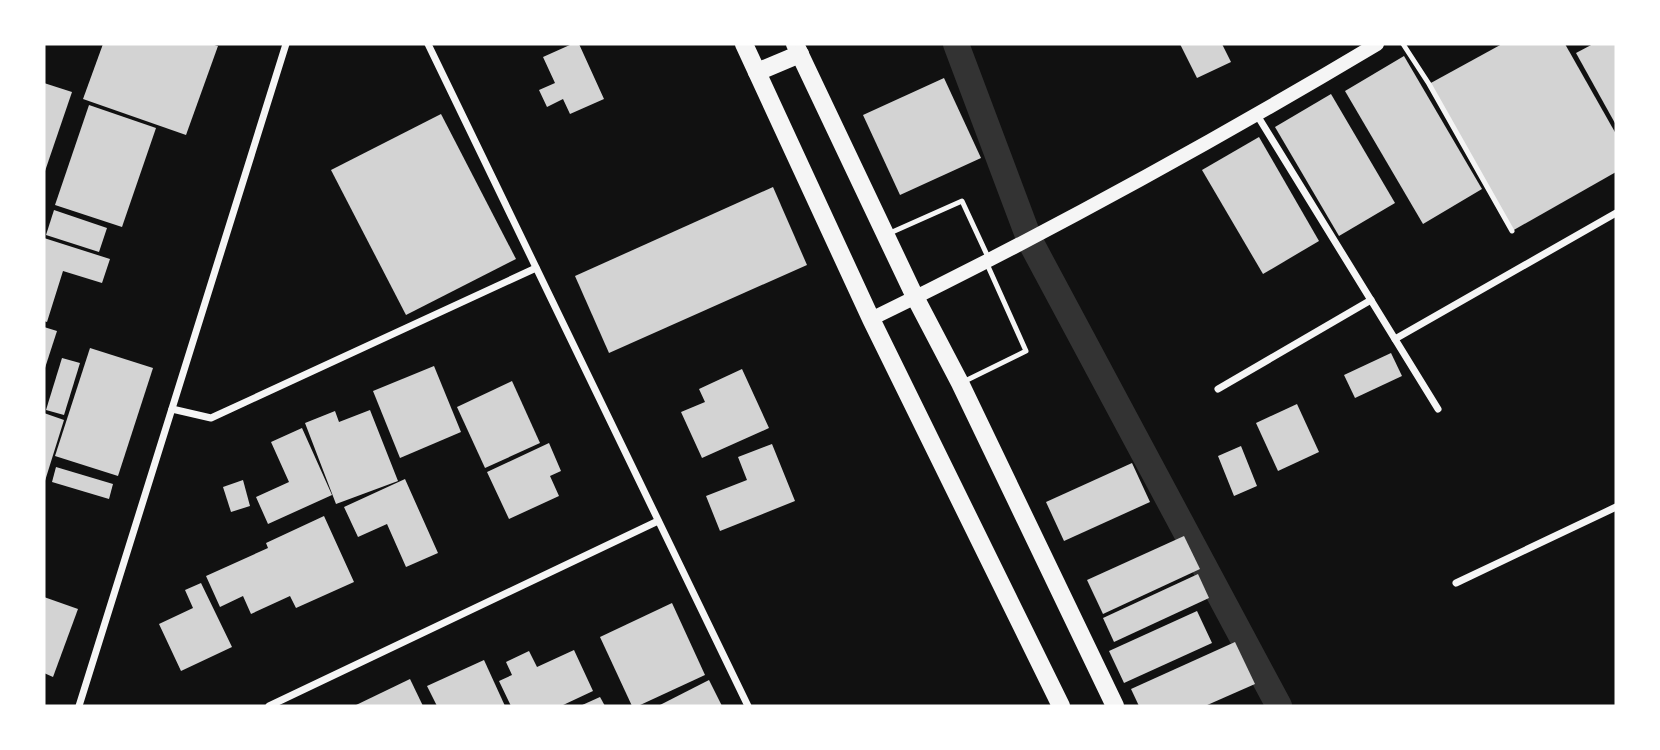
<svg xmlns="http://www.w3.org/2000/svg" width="1660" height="750" font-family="Ubuntu,sans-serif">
<rect width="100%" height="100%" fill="#111"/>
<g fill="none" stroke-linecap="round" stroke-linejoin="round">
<!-- canal -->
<polyline stroke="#333" stroke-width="26" points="956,44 1030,241 1279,706"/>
</g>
<!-- building -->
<g fill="#d3d3d3">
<polygon points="103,44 211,44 218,46 186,135 83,99"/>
<polygon points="572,44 579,44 604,99 570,114 563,99 547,107 539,90 555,83 543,57"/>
<polygon points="1180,44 1222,44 1231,62 1197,78"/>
<polygon points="1502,44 1565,44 1616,134 1616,172 1512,231 1429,84"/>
<polygon points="1593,44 1616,44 1616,125 1576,53"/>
<polygon points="1404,56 1482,189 1423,224 1345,91"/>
<polygon points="944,78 981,158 900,195 863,115"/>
<polygon points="44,83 72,92 44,174"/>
<polygon points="1331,94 1395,203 1339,236 1275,127"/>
<polygon points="89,105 156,128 122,227 55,205"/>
<polygon points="441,114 516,259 406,315 331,170"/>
<polygon points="1259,137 1319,241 1263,274 1202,170"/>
<polygon points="773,187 807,265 609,353 575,276"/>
<polygon points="54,210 107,228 99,252 46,235"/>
<polygon points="44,238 110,259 102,283 63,271 47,322 44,321"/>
<polygon points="44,327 57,331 44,371"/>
<polygon points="90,348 153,368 118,476 55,456"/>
<polygon points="1391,353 1402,376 1355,398 1344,375"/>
<polygon points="62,358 80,363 64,415 46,410"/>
<polygon points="434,366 461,432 400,458 373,391"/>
<polygon points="742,369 769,428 702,458 681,412 705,402 699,389"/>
<polygon points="512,381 540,443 485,468 457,407"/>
<polygon points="1297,404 1319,452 1278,471 1256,423"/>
<polygon points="370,410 398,481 336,504 305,423 335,411 339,422"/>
<polygon points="44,413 64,420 44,484"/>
<polygon points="302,428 332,495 268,524 256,497 289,482 271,442"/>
<polygon points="549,443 561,471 550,476 559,496 509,519 487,472"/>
<polygon points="772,444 795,501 720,531 706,496 747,480 738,457"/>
<polygon points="1241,446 1257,486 1234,496 1218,456"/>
<polygon points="1132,463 1150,502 1064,541 1046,502"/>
<polygon points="56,467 113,484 109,499 52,482"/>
<polygon points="405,479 438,553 406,567 387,524 358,537 344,507"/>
<polygon points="243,480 250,506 231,512 223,487"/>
<polygon points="324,516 354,582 296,608 290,596 251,614 243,596 220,607 206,576 268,548 266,543"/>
<polygon points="1184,536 1200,569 1103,614 1087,580"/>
<polygon points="1198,574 1209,598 1114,642 1103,618"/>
<polygon points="201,583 232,647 181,671 159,624 193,608 185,590"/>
<polygon points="44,597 78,609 53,677 44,673"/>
<polygon points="672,603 705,675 638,706 632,706 600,637"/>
<polygon points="1197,611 1212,643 1124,683 1109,651"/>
<polygon points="1235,642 1255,684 1205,706 1139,706 1131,689"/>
<polygon points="574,650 593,691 561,706 511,706 499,681 512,675 506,662 529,651 537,667"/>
<polygon points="484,660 505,706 437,706 427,686"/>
<polygon points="410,679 423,706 354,706"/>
<polygon points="709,680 722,706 658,706"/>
<polygon points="600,697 605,706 580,706"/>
</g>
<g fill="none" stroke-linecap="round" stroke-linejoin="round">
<!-- service -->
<g stroke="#f5f5f5" stroke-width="5">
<polyline points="1403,44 1429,84 1512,231"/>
<polyline points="890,233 962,201 988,257"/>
<polyline points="963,382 1026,351 987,264"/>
</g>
<!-- minor -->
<g stroke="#f5f5f5" stroke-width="7">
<polyline points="428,44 748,706"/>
<polyline points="1257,115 1438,409"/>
<polyline points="1395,339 1616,213"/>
<polyline points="1218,389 1371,300"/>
<polyline points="172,409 211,418 536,268"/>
<polyline points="1456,583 1616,507"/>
<polyline points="79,706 286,44"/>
<polyline points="269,706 658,521"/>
</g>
<!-- secondary -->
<path stroke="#f5f5f5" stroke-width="14" d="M871 319C1044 235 1211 143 1377 44"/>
<!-- primary -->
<g stroke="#f5f5f5" stroke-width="18">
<polyline points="744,44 871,319 1061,706"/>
<polyline points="795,44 915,297 960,383 1115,706"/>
<polyline points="757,72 800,54"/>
</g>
</g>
<!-- border -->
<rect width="1660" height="750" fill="none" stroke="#ffffff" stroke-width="91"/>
</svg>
